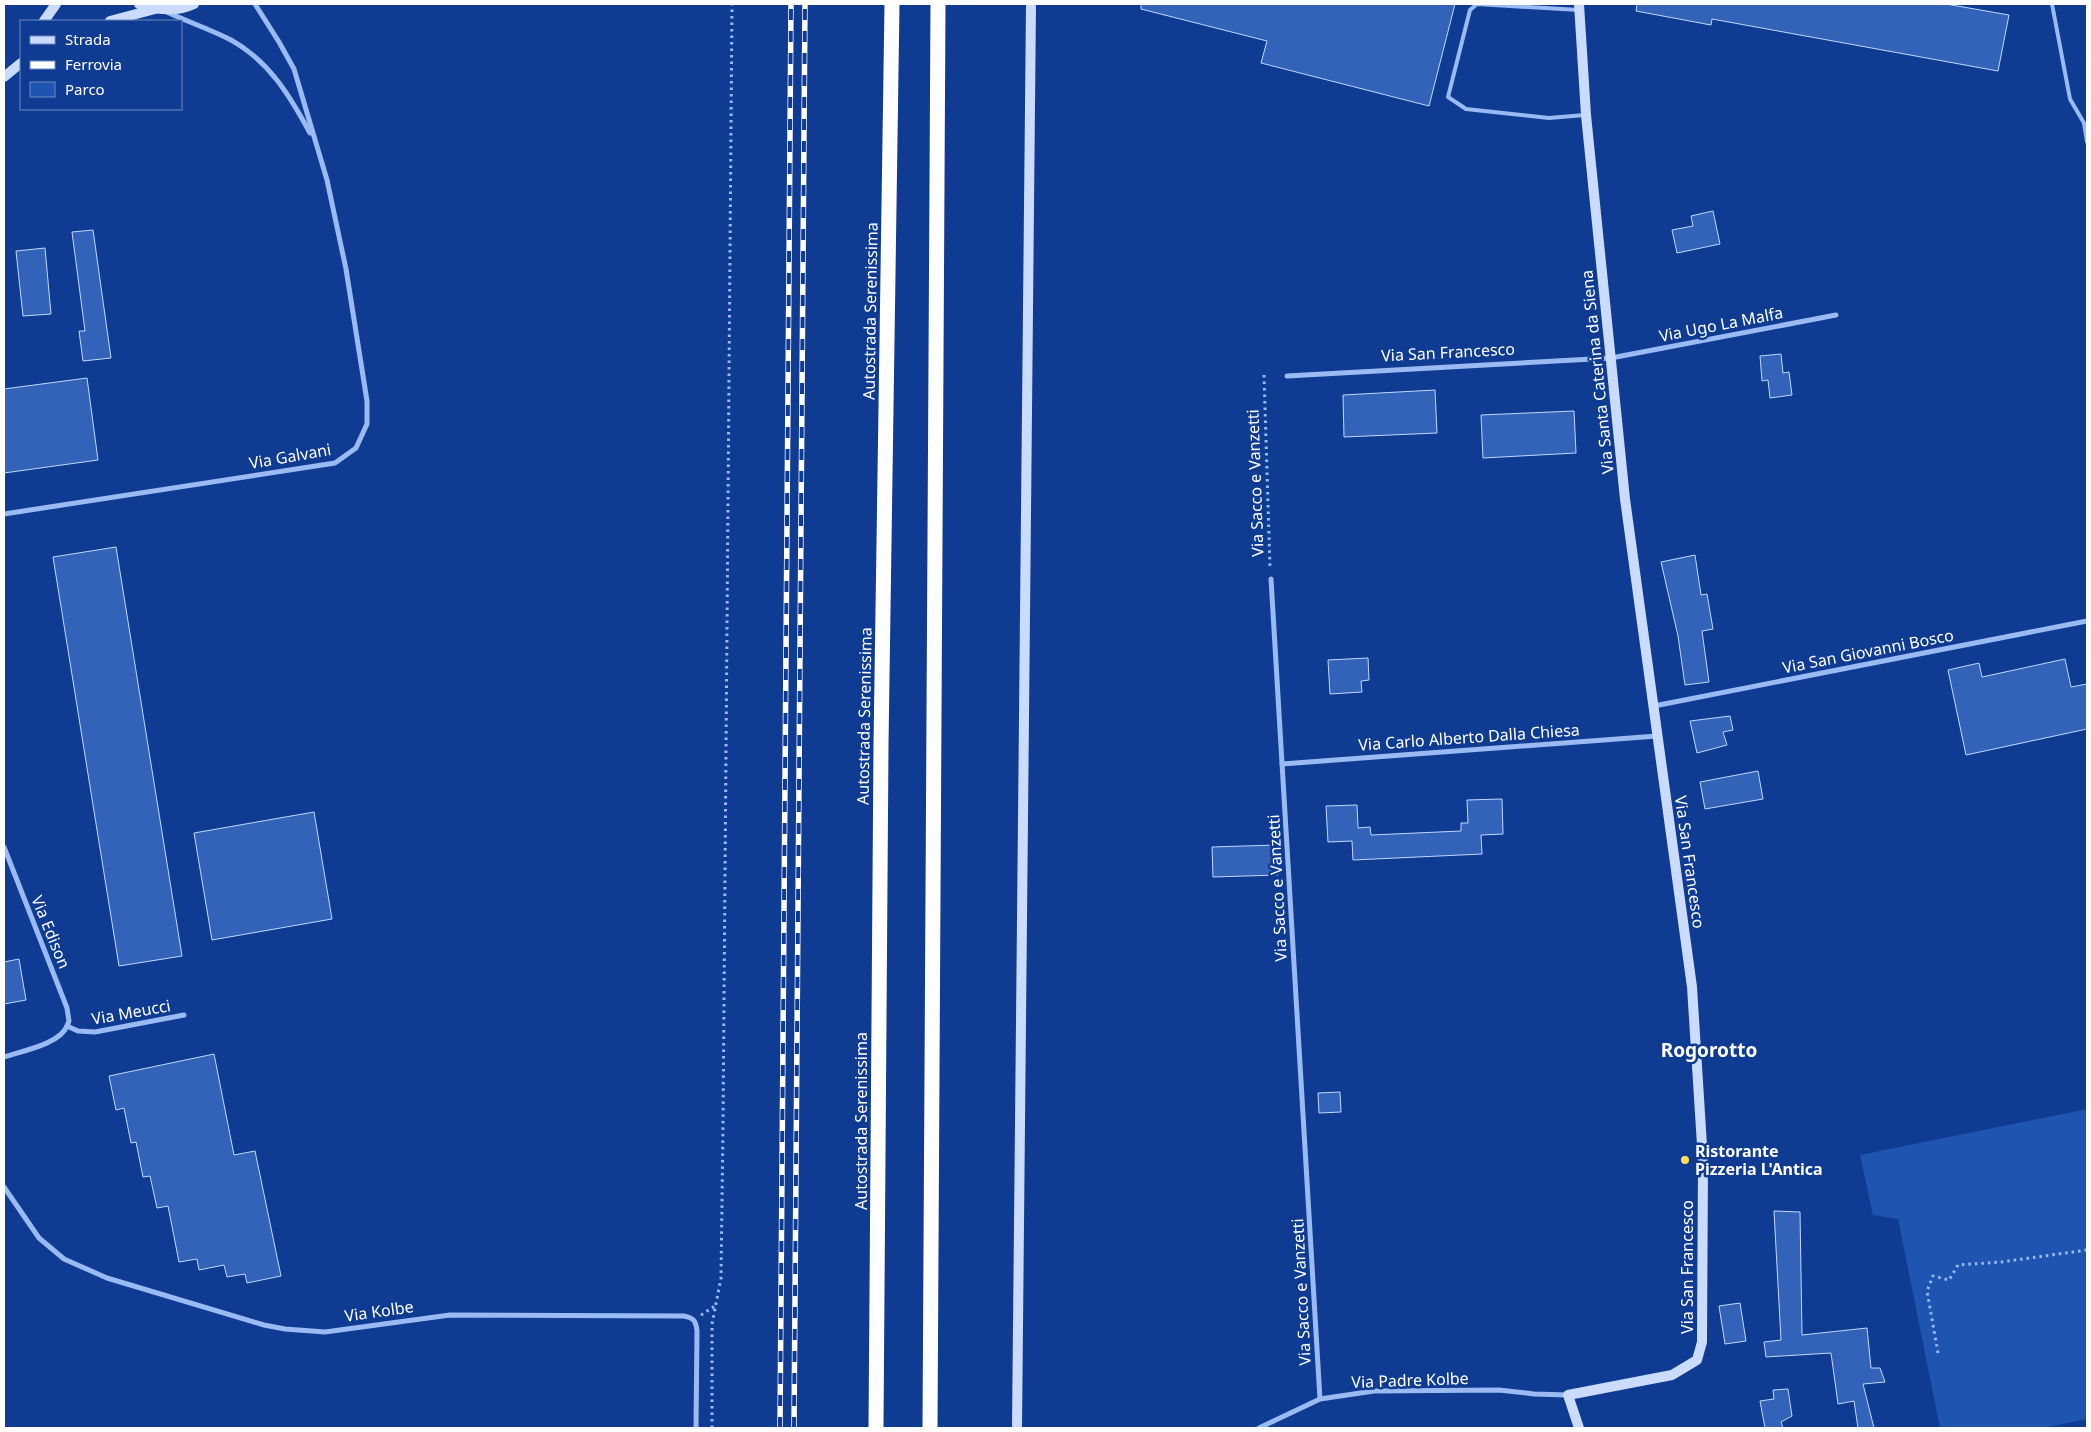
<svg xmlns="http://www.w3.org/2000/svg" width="2091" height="1432" font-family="'Noto Sans',sans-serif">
<rect width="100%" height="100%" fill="#0f3c92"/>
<!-- green -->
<polygon fill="#2054b1" points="2087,1109 2087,1419 2043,1428 1940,1428 1898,1219 1873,1215 1860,1155"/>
<!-- building -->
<g fill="#3362b9" stroke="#c2d8fe">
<polygon points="1141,4 1455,4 1429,106 1261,63 1267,41 1141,9"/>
<polygon points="1637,4 1946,4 2009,15 1998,71 1712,19 1711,25 1636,11"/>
<polygon points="1713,211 1720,244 1677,253 1672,230 1693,226 1691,216"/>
<polygon points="93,230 111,358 83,361 79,331 85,331 72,232"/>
<polygon points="45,248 51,314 23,316 16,251"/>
<polygon points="1781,354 1783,373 1789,372 1792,395 1770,398 1768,380 1762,381 1760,356"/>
<polygon points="87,378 98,460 4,473 4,389"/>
<polygon points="1435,390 1437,433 1344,437 1343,395"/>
<polygon points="1574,411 1576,453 1483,458 1481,415"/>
<polygon points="116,547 182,956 119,966 53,557"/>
<polygon points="1695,555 1701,595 1707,594 1713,629 1702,631 1709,682 1685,685 1678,636 1661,562"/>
<polygon points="1368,658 1369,680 1361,681 1362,692 1330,694 1328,660"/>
<polygon points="2065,659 2071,687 2087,684 2087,729 1966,755 1948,670 1979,663 1982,677"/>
<polygon points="1730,716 1733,730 1723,732 1727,745 1697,753 1690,721"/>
<polygon points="1758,771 1763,799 1705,809 1700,782"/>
<polygon points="1502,799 1503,834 1481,835 1482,854 1353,860 1352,841 1328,842 1326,806 1357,805 1358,828 1370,827 1371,835 1461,831 1461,823 1468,823 1467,800"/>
<polygon points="314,812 332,919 212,940 194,833"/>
<polygon points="1277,845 1278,875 1213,877 1212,847"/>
<polygon points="19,959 26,1000 4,1004 4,962"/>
<polygon points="214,1054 234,1155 255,1151 281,1276 247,1283 245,1274 227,1277 224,1265 199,1270 197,1259 179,1262 168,1206 157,1208 150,1176 143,1177 136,1142 131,1143 124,1108 116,1110 109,1076"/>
<polygon points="1340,1092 1341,1112 1319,1113 1318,1093"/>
<polygon points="1774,1211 1800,1212 1802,1335 1867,1328 1871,1368 1880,1368 1885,1382 1863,1384 1874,1428 1858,1428 1854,1401 1838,1404 1831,1353 1766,1357 1764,1342 1781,1340"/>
<polygon points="1740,1303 1746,1341 1725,1344 1719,1306"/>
<polygon points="1788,1389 1792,1416 1781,1422 1783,1428 1765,1428 1760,1401 1774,1399 1773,1390"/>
</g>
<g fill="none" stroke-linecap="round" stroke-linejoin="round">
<!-- path -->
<g stroke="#9abaf4" stroke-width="3" stroke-dasharray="2.5 4" stroke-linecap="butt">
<polyline points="1264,375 1270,568"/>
<polyline points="701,1315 715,1306"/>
<polyline points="1938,1353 1927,1291 1933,1276 1949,1280 1958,1265 2001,1262 2087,1250"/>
<polyline points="712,1428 712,1324 721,1278 723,1125 732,4"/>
</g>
<!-- lane -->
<g stroke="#9abaf4" stroke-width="4">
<polyline points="2052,4 2070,99 2084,123 2087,142"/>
<polyline points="1579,10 1477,4 1470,10 1448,97 1466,109 1549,118 1585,115"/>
</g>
<!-- street -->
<g stroke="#9abaf4" stroke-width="5">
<path d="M167 12C188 22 210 29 231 40 269 61 290 96 310 133"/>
<polyline points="1287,376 1611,358 1836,315"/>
<polyline points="4,514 335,463 356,448 367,424 367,401 346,269 327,180 294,69 279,42 255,4"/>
<polyline points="1271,579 1320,1399"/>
<polyline points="1654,706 2087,621"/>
<polyline points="1282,764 1657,736"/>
<polyline points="4,847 67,1008 69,1021 67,1026"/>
<path d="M4 1057C22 1051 60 1044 67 1026L78 1031 95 1032 184 1015"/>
<path d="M4 1187 39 1238 64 1259 107 1278 264 1325 285 1329 325 1332 450 1315 684 1316C694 1318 696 1321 697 1331L696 1428"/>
<polyline points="1259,1428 1320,1399 1374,1391 1499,1390 1534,1394 1568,1395"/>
</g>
<!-- secondary -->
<g stroke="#cadbfd" stroke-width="10">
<path d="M139 4C157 10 177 12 194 4"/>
<polyline points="44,21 56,4"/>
<polyline points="110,21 155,9"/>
<polyline points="4,77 21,63"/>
<polyline points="1017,1428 1031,4"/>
<polyline points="1579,1428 1568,1395 1672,1375 1697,1360 1702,1342 1703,1161 1692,987 1625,499 1586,115 1579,4"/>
</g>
<!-- highway -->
<g stroke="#fff" stroke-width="15">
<polyline points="876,1428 881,745 892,4"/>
<polyline points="930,1428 938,4"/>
</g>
<defs>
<g id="rail">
<polyline points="780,1428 791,4"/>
<polyline points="794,1428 805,4"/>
</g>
</defs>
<!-- rail casing -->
<use href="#rail" stroke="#fff" stroke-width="5.5"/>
<!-- rail -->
<use href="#rail" stroke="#0f3c92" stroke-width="4" stroke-dasharray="11" stroke-linecap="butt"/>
</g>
<!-- markers -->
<circle fill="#ffdf5d" stroke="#0f3c92" stroke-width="2" cx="1685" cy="1160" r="5"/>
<g text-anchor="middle" stroke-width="5" stroke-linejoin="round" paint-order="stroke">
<!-- street labels -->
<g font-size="16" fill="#fff" stroke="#0f3c92">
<text transform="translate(870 311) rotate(-89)" y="6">Autostrada Serenissima</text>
<text transform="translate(1721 324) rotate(-11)" y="6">Via Ugo La Malfa</text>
<text transform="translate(1448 352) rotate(-3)" y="6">Via San Francesco</text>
<text transform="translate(1597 372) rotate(-96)" y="6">Via Santa Caterina da Siena</text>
<text transform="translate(290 456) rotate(-10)" y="6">Via Galvani</text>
<text transform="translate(1255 483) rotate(-92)" y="6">Via Sacco e Vanzetti</text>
<text transform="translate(1868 651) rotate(-11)" y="6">Via San Giovanni Bosco</text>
<text transform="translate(864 716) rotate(-89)" y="6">Autostrada Serenissima</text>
<text transform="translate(1469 737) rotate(-4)" y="6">Via Carlo Alberto Dalla Chiesa</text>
<text transform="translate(1690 862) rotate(82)" y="6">Via San Francesco</text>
<text transform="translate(1277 888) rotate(-93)" y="6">Via Sacco e Vanzetti</text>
<text transform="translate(51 932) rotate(68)" y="6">Via Edison</text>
<text transform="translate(131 1012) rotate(-10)" y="6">Via Meucci</text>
<text transform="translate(861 1121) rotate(-90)" y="6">Autostrada Serenissima</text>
<text transform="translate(1687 1267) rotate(-90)" y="6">Via San Francesco</text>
<text transform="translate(1301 1292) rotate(-93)" y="6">Via Sacco e Vanzetti</text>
<text transform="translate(379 1311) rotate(-8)" y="6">Via Kolbe</text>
<text transform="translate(1410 1380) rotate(-2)" y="6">Via Padre Kolbe</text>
</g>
<!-- poi labels -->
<g font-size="16" font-weight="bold" fill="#fff" stroke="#0f3c92" text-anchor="start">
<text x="1695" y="1157">Ristorante<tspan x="1695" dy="18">Pizzeria L'Antica</tspan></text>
</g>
<!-- quarter labels -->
<g font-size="19" font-weight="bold" fill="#fff" stroke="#0f3c92">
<text x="1709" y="1057">Rogorotto</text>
</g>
</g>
<!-- border -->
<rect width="2091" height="1432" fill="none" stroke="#ffffff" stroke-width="10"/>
<!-- legend -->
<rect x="20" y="20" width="162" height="90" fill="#0f3c92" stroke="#6f8abe"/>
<rect x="30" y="36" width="25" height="8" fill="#cadbfd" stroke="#6f8abe"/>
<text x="65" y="45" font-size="15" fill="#ffffff">Strada</text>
<rect x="30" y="61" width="25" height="8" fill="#ffffff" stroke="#6f8abe"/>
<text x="65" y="70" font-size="15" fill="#ffffff">Ferrovia</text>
<rect x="30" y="82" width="25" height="15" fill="#2054b1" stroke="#6f8abe"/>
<text x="65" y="95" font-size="15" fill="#ffffff">Parco</text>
</svg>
